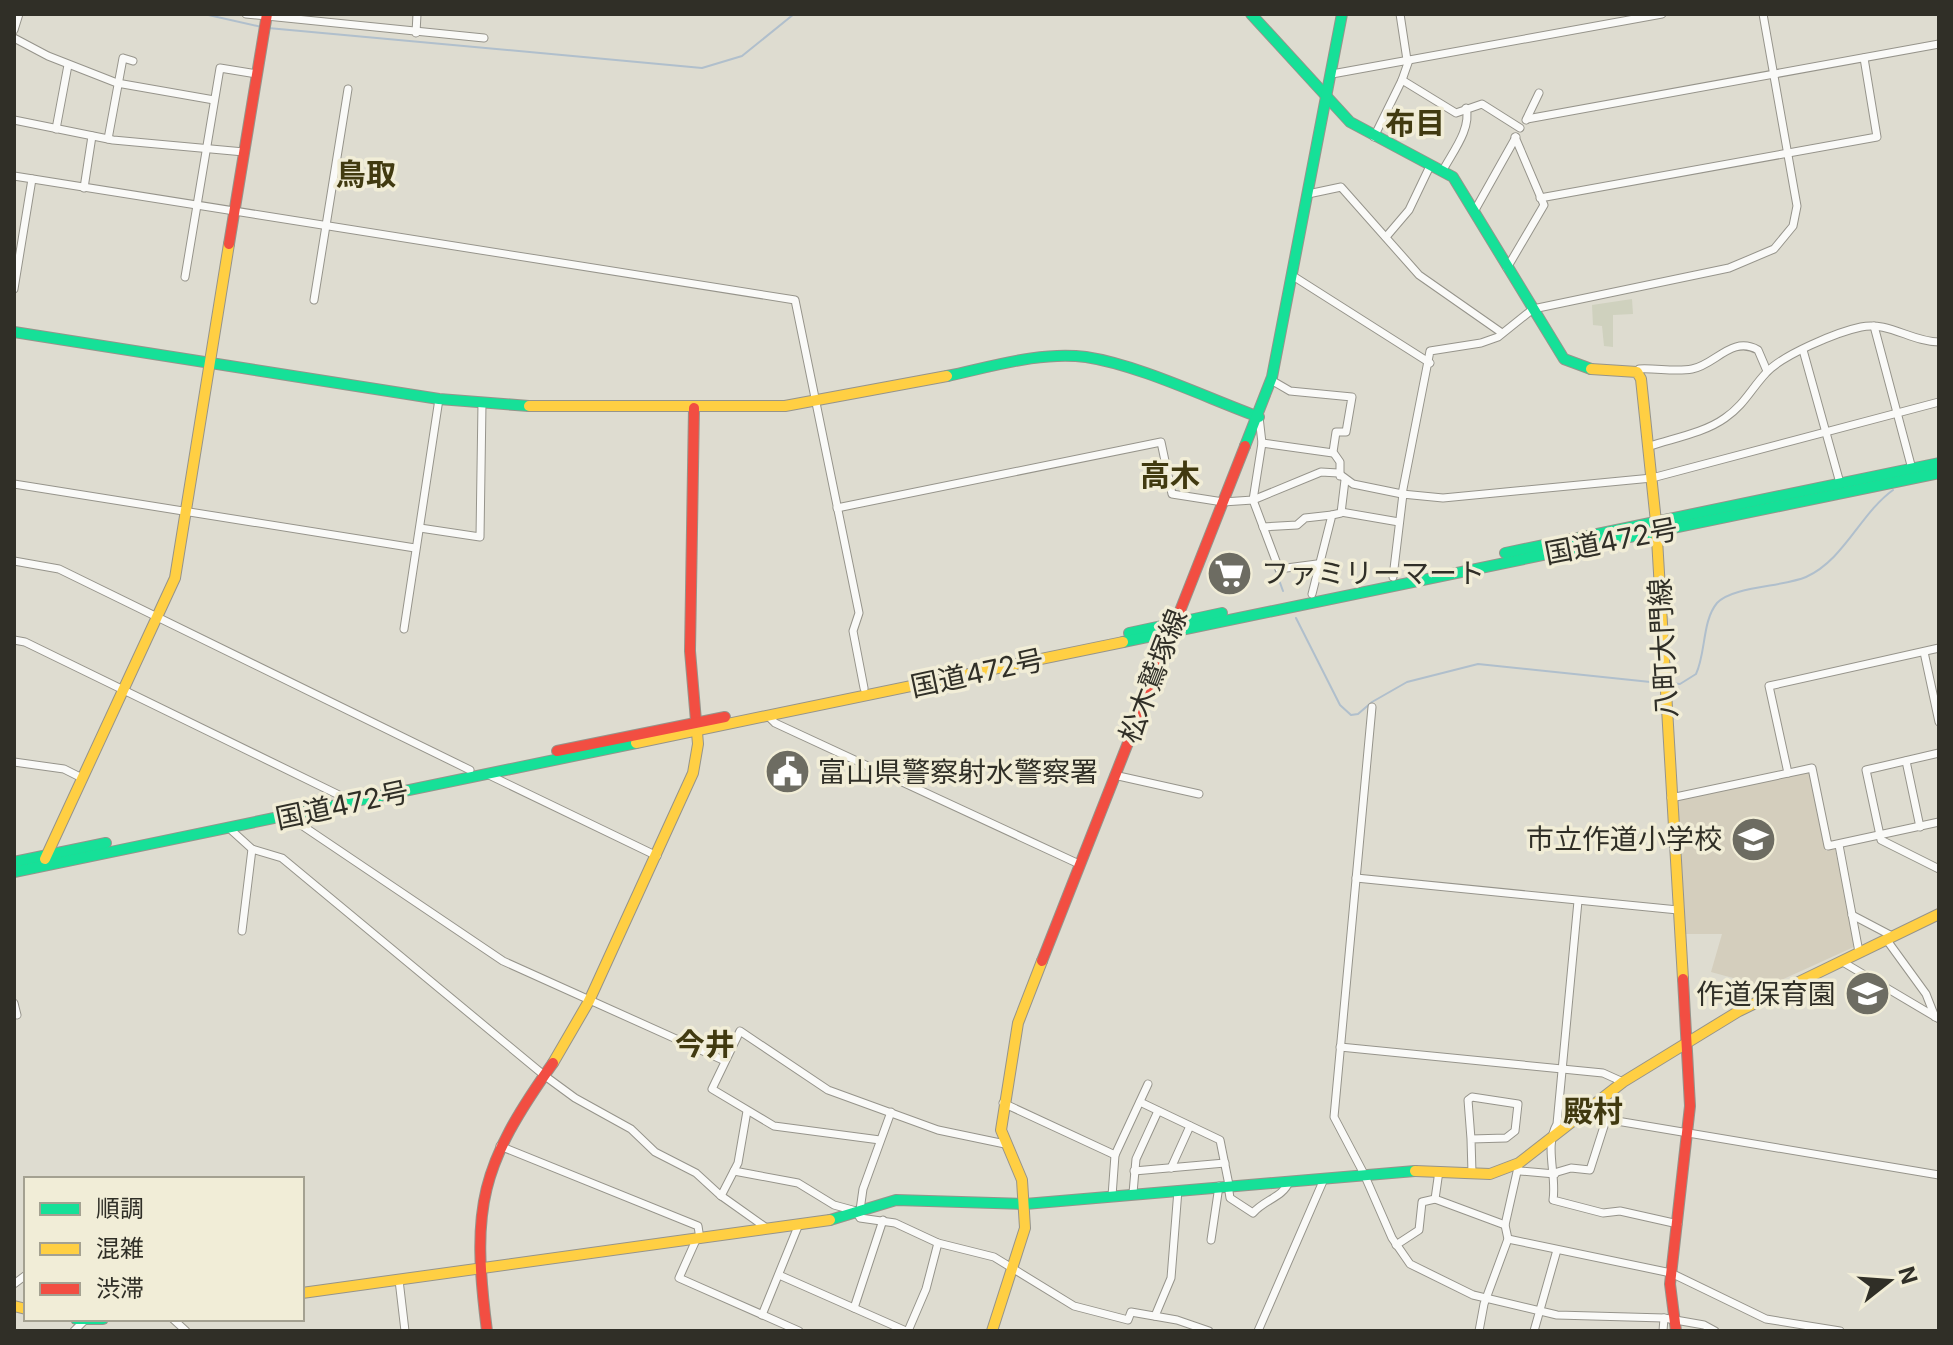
<svg xmlns="http://www.w3.org/2000/svg" width="1953" height="1345" font-family="Inter,'Noto Sans JP',sans-serif">
<rect width="100%" height="100%" fill="#dedcd0"/>
<!-- education -->
<polygon fill="#d4cebd" points="1811,772 1826,851 1835,849 1856,946 1766,987 1711,972 1722,934 1686,934 1678,800"/>
<!-- green -->
<polygon fill="#cfd1be" points="1632,299 1633,314 1613,315 1613,347 1604,346 1602,326 1593,325 1592,305"/>
<g fill="none" stroke-linecap="round" stroke-linejoin="round">
<!-- stream -->
<g stroke="#b0bfcc" stroke-width="2">
<polyline points="204,14 262,27"/>
<polyline points="268,28 702,68 742,56 794,14"/>
<polyline points="1275,569 1283,591"/>
<polyline points="1296,618 1340,705 1351,715 1358,714 1372,702 1407,682 1478,664 1660,683"/>
<path d="M1670 683 1680 684 1696 674C1706 653 1702 621 1717 603 1733 586 1783 587 1806 577 1844 560 1860 514 1893 490"/>
</g>
<defs>
<g id="street">
<polyline points="246,14 484,38"/>
<polyline points="1400,14 1407,60"/>
<polyline points="14,30 19,14"/>
<polyline points="416,33 417,14"/>
<polyline points="14,38 48,56 117,83 214,100"/>
<polyline points="1332,74 1662,14"/>
<polyline points="1402,80 1409,60"/>
<polyline points="1527,119 1939,44"/>
<polyline points="14,120 113,140 244,152"/>
<polyline points="1526,120 1539,93"/>
<polyline points="56,129 68,65"/>
<polyline points="1374,137 1402,80 1456,113 1482,104 1520,128"/>
<polyline points="108,139 123,58 133,61"/>
<path d="M1442 172C1451 154 1472 129 1466 108"/>
<polyline points="14,176 795,300 859,613 853,631 864,688"/>
<polyline points="84,188 92,136"/>
<polyline points="1308,194 1341,187 1419,275 1502,333"/>
<polyline points="1540,198 1877,137 1864,58"/>
<polyline points="1475,210 1516,137"/>
<polyline points="1386,237 1409,210 1430,166"/>
<polyline points="1507,268 1544,205 1515,137"/>
<polyline points="1293,276 1430,363"/>
<polyline points="185,277 220,68 257,74"/>
<polyline points="14,289 32,179"/>
<polyline points="314,300 348,89"/>
<polyline points="1874,326 1912,469"/>
<polyline points="1803,350 1840,483"/>
<path d="M1637 372 1639 369C1656 368 1676 372 1692 369 1715 365 1732 335 1758 350L1767 371"/>
<polyline points="1271,380 1290,391 1352,397 1346,432 1336,432 1333,452 1340,462 1340,476"/>
<polyline points="1259,417 1262,443 1253,500 1279,569 1317,564"/>
<polyline points="1262,443 1333,453"/>
<path d="M1650 446C1674 438 1704 433 1725 418 1744 405 1751 389 1766 373 1782 355 1837 332 1861 327 1888 321 1912 342 1939 342"/>
<polyline points="14,484 415,548"/>
<polyline points="1402,494 1430,351 1481,343 1498,337 1533,309 1729,268 1774,249 1793,226 1797,206 1763,14"/>
<polyline points="837,508 1161,442 1172,494 1223,502 1253,500 1321,472 1338,473 1353,484 1402,494 1443,498 1652,478 1939,402"/>
<polyline points="1341,512 1399,522"/>
<polyline points="1263,527 1297,525 1305,518 1332,515"/>
<polyline points="420,528 480,537 482,403"/>
<polyline points="14,561 59,569 470,770"/>
<polyline points="1393,577 1403,494"/>
<polyline points="1312,594 1332,515 1341,513 1345,480"/>
<polyline points="404,629 439,399"/>
<polyline points="14,640 25,642 341,796"/>
<polyline points="1924,652 1939,722"/>
<polyline points="1372,707 1334,1117 1364,1174 1392,1238 1410,1264 1473,1295 1557,1315 1664,1318"/>
<polyline points="768,716 775,723 1079,864"/>
<polyline points="1939,753 1866,770 1881,840 1939,869"/>
<polyline points="1906,761 1920,827"/>
<polyline points="14,762 64,769 82,778"/>
<polyline points="1788,773 1769,686 1939,648"/>
<polyline points="489,775 657,856"/>
<polyline points="1114,775 1199,794"/>
<polyline points="1671,798 1812,768 1828,846 1939,822"/>
<polyline points="288,816 503,961 725,1061"/>
<polyline points="230,829 252,849 282,858 545,1076 575,1098 631,1129 655,1152 696,1173 720,1195 768,1229"/>
<polyline points="1839,845 1859,952"/>
<polyline points="1356,878 1678,910"/>
<path d="M1578 901 1557 1124C1544 1146 1557 1175 1553 1200L1603 1213 1620 1211 1678 1224"/>
<polyline points="1852,915 1892,936"/>
<polyline points="242,931 252,849"/>
<polyline points="1886,939 1926,994 1935,1017"/>
<polyline points="1841,961 1939,1019"/>
<polyline points="14,1003 17,1015"/>
<polyline points="1340,1047 1603,1073 1623,1082"/>
<polyline points="1140,1102 1220,1140 1229,1185"/>
<polyline points="1003,1103 1115,1155"/>
<polyline points="1581,1115 1939,1175"/>
<polyline points="1471,1139 1468,1100 1472,1097 1518,1104 1515,1131 1506,1138 1471,1139 1472,1173"/>
<polyline points="880,1140 774,1126 712,1089 740,1031 828,1090 938,1130 1005,1144"/>
<polyline points="500,1146 698,1226 700,1239"/>
<polyline points="1171,1168 1190,1126"/>
<polyline points="734,1171 798,1183 834,1205 856,1211 860,1218 895,1223 938,1243 994,1257 1074,1306 1128,1320 1131,1312 1177,1320 1209,1331"/>
<polyline points="1134,1171 1225,1163"/>
<polyline points="1439,1171 1435,1199 1505,1225"/>
<polyline points="1520,1171 1555,1174"/>
<polyline points="1554,1173 1571,1168 1590,1170 1606,1120"/>
<path d="M1228 1185 1230 1198 1253 1213C1264 1200 1283 1197 1289 1182"/>
<polyline points="1133,1193 1136,1159 1158,1111"/>
<polyline points="721,1196 738,1163 747,1111"/>
<polyline points="1112,1196 1115,1155 1148,1084"/>
<polyline points="860,1210 863,1189 891,1112"/>
<polyline points="1508,1239 1671,1273 1766,1319 1840,1331"/>
<polyline points="696,1240 679,1278 799,1331"/>
<polyline points="1211,1240 1219,1186"/>
<polyline points="1396,1245 1419,1230 1422,1202 1435,1199"/>
<polyline points="779,1275 906,1331"/>
<polyline points="399,1280 405,1331"/>
<polyline points="14,1284 26,1275"/>
<polyline points="854,1308 883,1220"/>
<polyline points="762,1315 799,1224"/>
<polyline points="1155,1316 1171,1278 1178,1190"/>
<polyline points="173,1319 186,1331"/>
<polyline points="74,1331 84,1321"/>
<polyline points="908,1331 926,1289 938,1243"/>
<polyline points="1258,1331 1324,1179"/>
<polyline points="1479,1331 1484,1304 1508,1239 1505,1225 1519,1163"/>
<polyline points="1534,1331 1557,1250"/>
<polyline points="1663,1331 1664,1318 1704,1325 1715,1331"/>
</g>
<g id="fast">
<polyline points="1251,14 1350,122 1453,177 1564,359 1591,369"/>
<polyline points="14,332 439,399 529,406"/>
<path d="M947 376C991 367 1040 351 1086 357 1139 365 1207 398 1259 417"/>
<polyline points="1245,446 1272,377 1342,14"/>
<polyline points="1505,553 1939,463"/>
<polyline points="1129,633 1222,613"/>
<polyline points="1123,642 1939,473"/>
<polyline points="14,862 106,843"/>
<polyline points="14,872 636,743"/>
<polyline points="830,1220 896,1200 1025,1204 1415,1171"/>
<polyline points="76,1319 103,1319"/>
</g>
<g id="slow">
<polyline points="1591,369 1637,372 1641,379 1656,522 1683,979"/>
<polyline points="529,406 785,406 947,376"/>
<polyline points="636,743 1123,642"/>
<polyline points="45,859 175,578 229,244"/>
<polyline points="553,1063 589,1001 693,773 698,744 696,721"/>
<polyline points="1415,1171 1490,1174 1519,1163 1623,1082 1739,1011 1939,914"/>
<polyline points="302,1293 830,1220"/>
<polyline points="14,1306 26,1309"/>
<polyline points="992,1331 1025,1228 1022,1180 1001,1130 1018,1023 1042,961"/>
</g>
<g id="jam">
<polyline points="229,244 267,14"/>
<polyline points="694,408 690,651 696,721"/>
<polyline points="557,751 725,717"/>
<polyline points="1042,961 1245,446"/>
<path d="M487 1331C471 1206 480 1166 553 1063"/>
<polyline points="1676,1331 1670,1284 1690,1106 1683,979"/>
</g>
</defs>
<!-- street casing -->
<use href="#street" stroke="#96948b" stroke-width="9"/>
<!-- fast casing -->
<use href="#fast" stroke="#96948b" stroke-width="12"/>
<!-- slow casing -->
<use href="#slow" stroke="#96948b" stroke-width="12"/>
<!-- jam casing -->
<use href="#jam" stroke="#96948b" stroke-width="12"/>
<!-- street -->
<use href="#street" stroke="#fafaf8" stroke-width="7"/>
<!-- fast -->
<use href="#fast" stroke="#16e098" stroke-width="10"/>
<!-- slow -->
<use href="#slow" stroke="#ffcf43" stroke-width="10"/>
<!-- jam -->
<use href="#jam" stroke="#f24e42" stroke-width="10"/>
</g>
<!-- icons -->
<defs>
<symbol id="supermarket-disc" viewBox="-11 -11 22 22"><circle r="9.5" fill="#6d6c62" stroke="#f1edd7"/><path d="M-6-5.5h2.5l.6 2H6L4.5 2H-2.5L-4.4-4H-6ZM-1.5 3.2a1.3 1.3 0 1 0 .1 0ZM3 3.2a1.3 1.3 0 1 0 .1 0Z" fill="#fff"/></symbol>
<symbol id="civic-disc" viewBox="-11 -11 22 22"><circle r="9.5" fill="#6d6c62" stroke="#f1edd7"/><path d="M-.6-6.5H3V-4.5H.6V-3L4-1V1h2V6H-6V1h2V-1L-.6-3ZM-1.2 2.5V6h2.4V2.5Z" fill="#fff"/></symbol>
<symbol id="school-disc" viewBox="-11 -11 22 22"><circle r="9.5" fill="#6d6c62" stroke="#f1edd7"/><path d="M0-5L7-2L0 1L-7-2ZM-4 1L0 2.5L4 1V4Q0 6-4 4Z" fill="#fff"/></symbol>
</defs>
<g fill-rule="evenodd">
<use href="#supermarket-disc" x="1204" y="548" width="51" height="51"/>
<use href="#civic-disc" x="762" y="746" width="51" height="51"/>
<use href="#school-disc" x="1728" y="814" width="51" height="51"/>
<use href="#school-disc" x="1842" y="968" width="51" height="51"/>
</g>
<g text-anchor="middle" stroke-width="7" stroke-linejoin="round" paint-order="stroke">
<!-- street labels -->
<g font-size="28" fill="#302f27" stroke="#f1edd7">
<text transform="translate(1611 541) rotate(-11)" y="10">国道472号</text>
<text transform="translate(1663 648) rotate(-93)" y="10">八町大門線</text>
<text transform="translate(977 673) rotate(-12)" y="10">国道472号</text>
<text transform="translate(1153 676) rotate(-69)" y="10">松木鷲塚線</text>
<text transform="translate(342 805) rotate(-12)" y="10">国道472号</text>
</g>
<!-- poi labels -->
<g font-size="28" fill="#302f27" stroke="#f1edd7" text-anchor="start">
<text x="1261" y="583">ファミリーマート</text>
<text x="818" y="782">富山県警察射水警察署</text>
<text x="1722" y="849" text-anchor="end">市立作道小学校</text>
<text x="1836" y="1004" text-anchor="end">作道保育園</text>
</g>
<!-- neighbourhood labels -->
<g font-size="30" font-weight="bold" fill="#413a10" stroke="#f1edd7">
<text x="1415" y="134">布目</text>
<text x="366" y="185">鳥取</text>
<text x="1170" y="486">高木</text>
<text x="705" y="1055">今井</text>
<text x="1593" y="1122">殿村</text>
</g>
</g>
<!-- border -->
<rect width="1953" height="1345" fill="none" stroke="#302f27" stroke-width="32"/>
<!-- legend -->
<rect x="24" y="1177" width="280" height="144" fill="#f1edd7" stroke="#a4a191" stroke-width="2"/>
<rect x="40" y="1203" width="40" height="12" fill="#16e098" stroke="#a4a191" stroke-width="2"/>
<text x="96" y="1217" font-size="24" fill="#302f27">順調</text>
<rect x="40" y="1243" width="40" height="12" fill="#ffcf43" stroke="#a4a191" stroke-width="2"/>
<text x="96" y="1257" font-size="24" fill="#302f27">混雑</text>
<rect x="40" y="1283" width="40" height="12" fill="#f24e42" stroke="#a4a191" stroke-width="2"/>
<text x="96" y="1297" font-size="24" fill="#302f27">渋滞</text>
<!-- north arrow -->
<g transform="translate(1889 1281) rotate(73)" stroke="#f1edd7" stroke-width="6" paint-order="stroke">
<path d="M0-6L14 30L0 20L-14 30Z" fill="#302f27"/>
<text y="-12" font-size="22" font-weight="bold" text-anchor="middle" fill="#302f27">N</text>
</g>
</svg>
